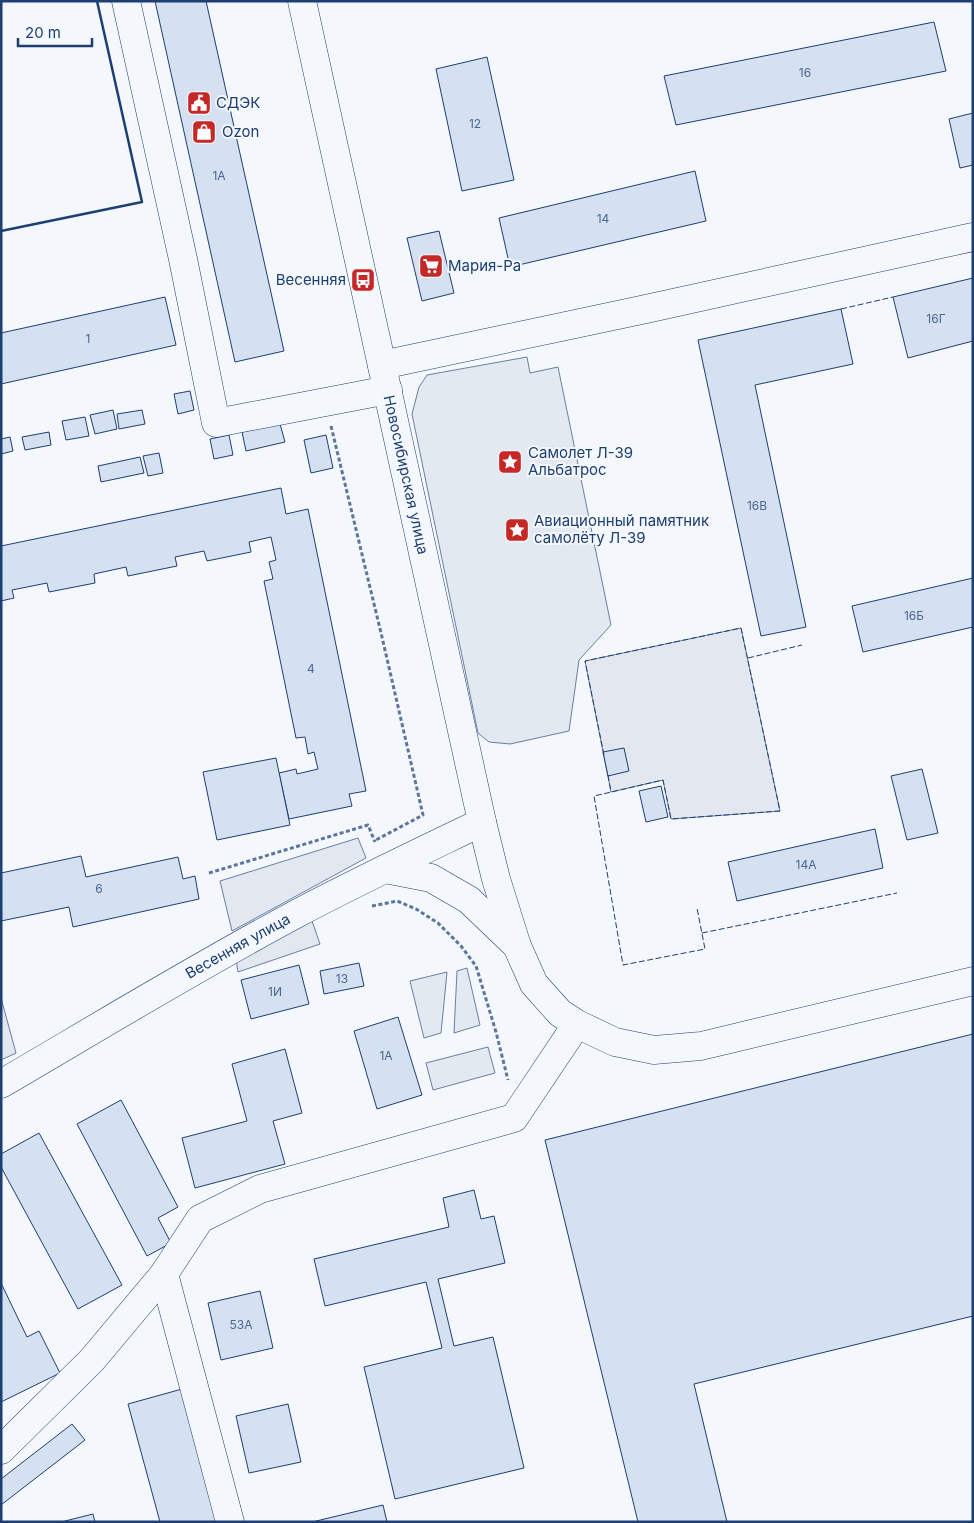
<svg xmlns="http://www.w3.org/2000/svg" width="974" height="1523" font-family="Inter,sans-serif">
<rect width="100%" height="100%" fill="#f4f7fb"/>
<!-- green -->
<g fill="#e3e9f0" stroke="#687fa3">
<polygon points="527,357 530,373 558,367 611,625 579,660 569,731 510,744 489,742 478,733 412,414 419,387 427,375"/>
<polygon points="467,968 480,1025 454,1033 457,971"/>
<polygon points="447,972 441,1033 424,1038 410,981"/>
<polygon points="488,1047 495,1073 433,1090 426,1063"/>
</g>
<!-- parking -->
<g fill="#e3e8f0" stroke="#687fa3">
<polygon points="741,628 780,811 671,819 663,780 611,792 585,661"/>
<polygon points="358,838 366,858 232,931 220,881"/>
<polygon points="311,918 320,944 238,972 236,959"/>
<polygon points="1,998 16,1053 1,1060"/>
</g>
<!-- building -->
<g fill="#d5e0f0" stroke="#1d3f73">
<polygon points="155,1 206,1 284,351 235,362"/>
<polygon points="934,22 946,71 676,125 664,76"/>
<polygon points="487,57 514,180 462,191 436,69"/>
<polygon points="973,113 973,165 960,168 949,119"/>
<polygon points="695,171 706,221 510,267 499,218"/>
<polygon points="439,231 454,293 422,301 407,238"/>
<polygon points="973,278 973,341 908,358 893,297"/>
<polygon points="165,297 176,345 1,384 1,333"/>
<polygon points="841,309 853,364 755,385 806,627 761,636 698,340"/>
<polygon points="190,391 194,410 178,414 174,394"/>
<polygon points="113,410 117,429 95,434 90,415"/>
<polygon points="142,410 145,424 119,429 117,414"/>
<polygon points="85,417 89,436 66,440 62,421"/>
<polygon points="280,424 285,442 246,451 242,432"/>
<polygon points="49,432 51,445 25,450 22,437"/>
<polygon points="229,435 233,455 214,459 210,439"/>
<polygon points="326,435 333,468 311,473 304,440"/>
<polygon points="10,437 13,451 1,454 1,439"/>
<polygon points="159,453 163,473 148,476 143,456"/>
<polygon points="140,457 144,473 101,482 98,466"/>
<polygon points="281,488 286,514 308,509 366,791 349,794 352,806 289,819 279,773 296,769 297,774 318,769 314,752 308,754 305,737 296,738 264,581 273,579 269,562 276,560 271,537 249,542 251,552 207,561 204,551 175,557 177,566 128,576 126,567 94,574 95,583 49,592 47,583 12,590 14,598 1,601 1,546"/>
<polygon points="973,578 973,627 863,652 852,606"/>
<polygon points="624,748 629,771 608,776 603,752"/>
<polygon points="276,758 290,825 217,840 203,772"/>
<polygon points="922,769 938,833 907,840 891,776"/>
<polygon points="661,786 668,817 646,822 639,791"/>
<polygon points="875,829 883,868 737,901 728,862"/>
<polygon points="81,856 86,877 178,857 183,879 195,876 199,899 73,927 69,907 1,921 1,873"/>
<polygon points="359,963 364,986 324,994 320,971"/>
<polygon points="299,965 309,1004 251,1019 241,980"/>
<polygon points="398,1017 422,1095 377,1109 354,1031"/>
<polygon points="973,1034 973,1316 694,1384 727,1522 638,1522 545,1140"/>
<polygon points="285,1049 302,1113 273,1121 285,1164 195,1188 182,1138 247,1121 232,1064"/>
<polygon points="121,1100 178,1207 158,1218 171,1243 147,1256 77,1124"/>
<polygon points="39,1133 122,1285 78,1309 1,1167 1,1154"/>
<polygon points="474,1190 481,1219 494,1216 505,1263 438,1279 454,1346 493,1337 524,1468 395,1499 364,1367 442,1348 426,1282 325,1306 314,1259 449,1227 443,1198"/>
<polygon points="1,1283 27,1337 39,1331 60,1373 1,1402"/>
<polygon points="260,1291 273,1348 221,1360 208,1303"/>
<polygon points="182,1389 218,1522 160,1522 128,1404"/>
<polygon points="288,1404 301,1462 249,1473 236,1416"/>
<polygon points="72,1424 85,1440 1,1505 1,1479"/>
<polygon points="383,1505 387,1522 312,1522"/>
<polygon points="93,1514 95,1522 61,1522"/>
</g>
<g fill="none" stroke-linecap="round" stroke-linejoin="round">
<defs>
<g id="minor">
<polyline points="126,1 183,259 216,423 388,390"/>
<path id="s1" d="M302 1 482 822"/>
<polyline points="382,365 646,309 973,237"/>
<polyline points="164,1274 230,1522"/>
<polyline points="1,1450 92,1360 164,1274 200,1219 260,1189 514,1118 577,1024"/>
</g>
<g id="major">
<polyline points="385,869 431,878 469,900 517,946 534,984 560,1013 577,1024 615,1042 654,1050 701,1046 973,981"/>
<path id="s2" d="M1 1084C100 1026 197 967 298 913 358 881 420 852 482 822L496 879 517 946"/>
</g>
</defs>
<!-- minor casing -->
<use href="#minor" stroke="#1d3f73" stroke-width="29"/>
<!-- major casing -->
<use href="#major" stroke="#1d3f73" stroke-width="29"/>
<!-- path -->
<g stroke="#5e769c" stroke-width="3" stroke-dasharray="4 2.5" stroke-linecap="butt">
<polyline points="331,426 382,637 423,815 374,841"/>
<polyline points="209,873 368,825 375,842"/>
<polyline points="372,906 397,901 416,909 438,923 461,946 476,966 496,1032 508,1080"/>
</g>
<!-- minor -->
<use href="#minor" stroke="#f4f7fb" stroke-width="28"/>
<!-- major -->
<use href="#major" stroke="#f4f7fb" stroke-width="28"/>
<!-- fence -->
<g stroke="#1d3f73" stroke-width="1" stroke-dasharray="6 2.5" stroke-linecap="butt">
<polyline points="841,309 893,297"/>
<polyline points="748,658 802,645"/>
<polyline points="604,755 585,661 741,628 780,811 671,819 663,780 594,796 623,965 705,949 697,908"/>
<polyline points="608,775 611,792"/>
<polyline points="702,933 897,893"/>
</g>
<!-- wall -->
<polyline stroke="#1d3f73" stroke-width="2.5" points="1,231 142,202 97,1"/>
</g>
<!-- icons -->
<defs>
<symbol id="civic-square" viewBox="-11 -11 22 22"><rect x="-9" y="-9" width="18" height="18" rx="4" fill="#c62828" stroke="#f4f7fb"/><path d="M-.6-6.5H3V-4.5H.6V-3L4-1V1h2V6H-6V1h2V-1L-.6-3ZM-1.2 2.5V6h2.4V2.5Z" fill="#fff"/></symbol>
<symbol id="shop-square" viewBox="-11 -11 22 22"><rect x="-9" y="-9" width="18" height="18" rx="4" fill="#c62828" stroke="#f4f7fb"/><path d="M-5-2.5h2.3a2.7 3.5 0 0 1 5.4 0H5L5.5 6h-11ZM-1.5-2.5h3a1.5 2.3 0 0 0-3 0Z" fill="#fff"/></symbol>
<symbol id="supermarket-square" viewBox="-11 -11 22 22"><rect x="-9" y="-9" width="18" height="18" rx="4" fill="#c62828" stroke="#f4f7fb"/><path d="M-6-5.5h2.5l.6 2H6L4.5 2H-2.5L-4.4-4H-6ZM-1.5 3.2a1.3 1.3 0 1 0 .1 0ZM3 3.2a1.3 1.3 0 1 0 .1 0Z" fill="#fff"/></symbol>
<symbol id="bus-square" viewBox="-11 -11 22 22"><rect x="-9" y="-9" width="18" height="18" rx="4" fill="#c62828" stroke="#f4f7fb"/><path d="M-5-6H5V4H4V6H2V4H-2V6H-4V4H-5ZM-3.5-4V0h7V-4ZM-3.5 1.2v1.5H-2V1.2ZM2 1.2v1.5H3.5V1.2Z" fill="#fff"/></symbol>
<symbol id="sight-square" viewBox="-11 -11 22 22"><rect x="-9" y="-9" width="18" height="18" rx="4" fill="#c62828" stroke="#f4f7fb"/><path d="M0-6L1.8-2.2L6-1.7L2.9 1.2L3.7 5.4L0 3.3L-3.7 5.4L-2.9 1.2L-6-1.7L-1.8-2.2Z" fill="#fff"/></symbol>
</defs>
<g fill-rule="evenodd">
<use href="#civic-square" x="185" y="89" width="28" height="28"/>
<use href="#shop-square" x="190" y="118" width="28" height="28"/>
<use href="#supermarket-square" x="417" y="252" width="28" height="28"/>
<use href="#bus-square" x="349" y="266" width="28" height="28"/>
<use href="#sight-square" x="496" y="448" width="28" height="28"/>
<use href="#sight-square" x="503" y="516" width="28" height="28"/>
</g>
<g text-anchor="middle" stroke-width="4" stroke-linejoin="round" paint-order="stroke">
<!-- number labels -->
<g font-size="12" fill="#4b6792">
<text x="805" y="77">16</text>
<text x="475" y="128">12</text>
<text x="219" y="180">1А</text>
<text x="603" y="223">14</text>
<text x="936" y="323">16Г</text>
<text x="88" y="343">1</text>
<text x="757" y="510">16В</text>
<text x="914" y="620">16Б</text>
<text x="311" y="673">4</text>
<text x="806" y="869">14А</text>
<text x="99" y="893">6</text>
<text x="342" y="983">1З</text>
<text x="275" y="996">1И</text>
<text x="386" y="1060">1А</text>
<text x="241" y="1329">53А</text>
</g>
<!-- poi labels -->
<g font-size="15" fill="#1d3f73" stroke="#f4f7fb" text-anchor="start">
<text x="216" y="108">СДЭК</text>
<text x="222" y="137">Ozon</text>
<text x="448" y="271">Мария-Ра</text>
<text x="346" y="285" text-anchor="end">Весенняя</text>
<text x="528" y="458">Самолет Л-39<tspan x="528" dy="17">Альбатрос</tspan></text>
<text x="534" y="526">Авиационный памятник<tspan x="534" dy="17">самолёту Л-39</tspan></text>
</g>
<!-- street labels -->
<g font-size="15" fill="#1d3f73" stroke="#f4f7fb">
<text dy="5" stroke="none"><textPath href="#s1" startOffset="485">Новосибирская улица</textPath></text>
<text dy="5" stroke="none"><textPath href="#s2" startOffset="274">Весенняя улица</textPath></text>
</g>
</g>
<!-- border -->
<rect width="974" height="1523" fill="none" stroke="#1d3f73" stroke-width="5"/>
<!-- scale -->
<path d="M18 38v8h74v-8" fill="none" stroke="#1d3f73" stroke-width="2.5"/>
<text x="25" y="38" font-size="15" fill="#1d3f73" stroke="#f4f7fb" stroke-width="4" paint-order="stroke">20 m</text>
</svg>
